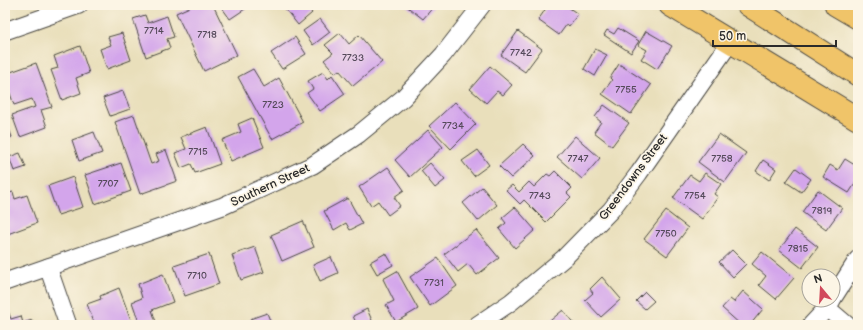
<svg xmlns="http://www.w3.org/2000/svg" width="863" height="330" font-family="'Balsamiq Sans',sans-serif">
<rect width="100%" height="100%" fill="#fcf5e5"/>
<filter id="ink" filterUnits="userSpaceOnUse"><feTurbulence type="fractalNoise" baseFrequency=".025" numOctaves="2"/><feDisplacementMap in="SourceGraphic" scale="8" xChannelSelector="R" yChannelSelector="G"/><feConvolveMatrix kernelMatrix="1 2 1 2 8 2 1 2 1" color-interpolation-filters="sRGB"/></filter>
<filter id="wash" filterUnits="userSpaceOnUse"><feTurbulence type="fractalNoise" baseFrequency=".012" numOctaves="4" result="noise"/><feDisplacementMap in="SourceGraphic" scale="16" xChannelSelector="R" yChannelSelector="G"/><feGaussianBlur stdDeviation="0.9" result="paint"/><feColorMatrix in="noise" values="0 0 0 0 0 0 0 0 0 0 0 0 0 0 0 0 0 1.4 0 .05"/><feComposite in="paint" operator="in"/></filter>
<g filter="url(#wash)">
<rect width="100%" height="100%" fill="#e9dfbb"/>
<g id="blocks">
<!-- building -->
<g fill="#d3a5eb">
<polygon points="194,5 213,5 237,55 204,71 176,13"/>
<polygon points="220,5 251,5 230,19"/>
<polygon points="282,5 306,5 312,13 298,25"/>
<polygon points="405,5 435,5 423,19"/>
<polygon points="538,5 565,5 578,14 569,26 567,24 559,35 538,20 545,10"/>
<polygon points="145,15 148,23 167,16 174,37 167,39 170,48 146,57 133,19"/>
<polygon points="320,19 330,32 313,45 303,31"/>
<polygon points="618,28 639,41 631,53 604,35 607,30 614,34"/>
<polygon points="518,31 542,49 525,72 501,55"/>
<polygon points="646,31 672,46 657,69 641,59 647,50 638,45"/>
<polygon points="122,33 131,60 107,69 100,49 111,45 108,37"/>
<polygon points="340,33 349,44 359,35 382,62 353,86 339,70 335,73 324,60 333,53 325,45"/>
<polygon points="295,37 306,54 282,69 271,53"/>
<polygon points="80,46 89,73 76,78 81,93 62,100 51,70 58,68 54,56"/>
<polygon points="595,49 607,55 595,76 584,69"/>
<polygon points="36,63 52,107 41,110 47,127 20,137 12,115 35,107 32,99 14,105 5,79 5,74"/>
<polygon points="619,64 651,85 631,114 602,94 612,80 610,78"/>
<polygon points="490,66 512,85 503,95 497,91 486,103 470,89"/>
<polygon points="253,69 264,87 279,78 303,122 272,139 238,77"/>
<polygon points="323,72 328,79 332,75 345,94 320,111 307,93 313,89 308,81"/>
<polygon points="123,91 130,109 110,116 103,98"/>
<polygon points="455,102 476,124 451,149 429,126"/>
<polygon points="604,105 629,123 612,146 594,132 601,122 595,117"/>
<polygon points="134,115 151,164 159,161 156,154 166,150 177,181 140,194 115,122"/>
<polygon points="252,118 264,147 231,161 222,140 241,132 238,124"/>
<polygon points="5,119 12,137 5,140"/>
<polygon points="207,127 220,164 195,173 191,164 181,168 175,153 186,149 181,137"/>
<polygon points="428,130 443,147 410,177 395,160"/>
<polygon points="94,132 102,153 79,161 72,140"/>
<polygon points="719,134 746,153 725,182 698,162"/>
<polygon points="575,136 600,158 582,179 557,157"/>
<polygon points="523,144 535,156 511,178 499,166"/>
<polygon points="478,150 489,165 474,176 462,161"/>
<polygon points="20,153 26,167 14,171 9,157"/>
<polygon points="845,159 858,167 858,179 849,193 823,177 830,165 838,170"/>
<polygon points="763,160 776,169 769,180 756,171"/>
<polygon points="121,163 131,191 95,204 85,175"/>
<polygon points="430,163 445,180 435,188 421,171"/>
<polygon points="388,167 404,190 394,197 400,206 388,215 378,201 371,206 359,187"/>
<polygon points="796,168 811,179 801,192 786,182"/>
<polygon points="555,171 572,188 567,193 571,197 546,222 524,200 520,204 506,190 512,185 519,192 529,182 534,187 547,174 550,176"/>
<polygon points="705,173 721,184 714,194 718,197 702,219 673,198 690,175 699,181"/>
<polygon points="73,177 83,207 58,215 48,186"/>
<polygon points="482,187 497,205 478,221 463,203"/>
<polygon points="818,190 842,208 826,230 802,212"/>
<polygon points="13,192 15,199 27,195 37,223 5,235 5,194"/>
<polygon points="348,198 362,224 350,230 346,223 334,230 324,211"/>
<polygon points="515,207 535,230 515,248 499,229 506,223 502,218"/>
<polygon points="666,211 688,228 667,256 644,239"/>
<polygon points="303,221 314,247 282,261 271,235"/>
<polygon points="795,229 818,247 802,268 779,250"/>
<polygon points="476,230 499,258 477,275 468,264 458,272 444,254"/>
<polygon points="255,247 264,272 241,280 232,255"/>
<polygon points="732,250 746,264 733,277 719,262"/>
<polygon points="762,252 794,278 776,299 759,285 766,276 752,264"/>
<polygon points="386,253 393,265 377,274 370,262"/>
<polygon points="209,254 219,284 185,296 174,266"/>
<polygon points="331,257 338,273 320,281 313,265"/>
<polygon points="438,258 457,286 430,306 410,277"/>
<polygon points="397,271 418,309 396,322 386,305 394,301 383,279"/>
<polygon points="163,274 173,302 152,310 157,325 140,325 132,302 142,298 138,284"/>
<polygon points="602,277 621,299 601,317 585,300 593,293 590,289"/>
<polygon points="119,288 131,320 116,325 95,325 87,304 101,299 100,296"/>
<polygon points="743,291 763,309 750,325 741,325 722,308 730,299 734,302"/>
<polygon points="645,292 654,301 645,309 636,301"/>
<polygon points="367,309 374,325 357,325 353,316"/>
<polygon points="563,310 575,325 545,325"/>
<polygon points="8,311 11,319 21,316 23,323 32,320 34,325 5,325 5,312"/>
<polygon points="267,313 271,323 266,325 252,325 250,319"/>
</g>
</g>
</g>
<g filter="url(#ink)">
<use href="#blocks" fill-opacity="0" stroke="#484641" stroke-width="1"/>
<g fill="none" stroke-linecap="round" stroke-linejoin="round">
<defs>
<g id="minor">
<polyline points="5,31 79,5"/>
<polyline points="48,267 68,325"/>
<polyline points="5,282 223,206 313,165 359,134 403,98 443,55 482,5"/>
<polyline points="833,298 858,259"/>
<polyline points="827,308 847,325"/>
<polyline points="477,325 511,302 564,258 611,210 639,173 731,41"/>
<polyline points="811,325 827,308 832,300"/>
</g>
<polyline id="major" points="670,5 858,119"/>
<g id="highway">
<polyline points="748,5 858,75"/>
<polyline points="836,5 858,18"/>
</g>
</defs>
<!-- minor casing -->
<use href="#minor" stroke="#484641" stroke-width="19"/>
<!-- major casing -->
<use href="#major" stroke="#484641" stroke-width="24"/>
<!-- highway casing -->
<use href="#highway" stroke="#484641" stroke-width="24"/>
<!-- minor -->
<use href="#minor" stroke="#fff" stroke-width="17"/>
<!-- major -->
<use href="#major" stroke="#f0c469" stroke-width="22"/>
<!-- highway -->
<use href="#highway" stroke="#f0c469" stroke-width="22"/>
</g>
</g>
<g text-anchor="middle" stroke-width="3.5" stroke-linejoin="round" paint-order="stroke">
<!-- number labels -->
<g font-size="10" fill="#554a5b">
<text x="154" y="34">7714</text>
<text x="207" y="38">7718</text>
<text x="521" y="56">7742</text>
<text x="353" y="61">7733</text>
<text x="626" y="93">7755</text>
<text x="273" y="108">7723</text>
<text x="453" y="129">7734</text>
<text x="198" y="155">7715</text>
<text x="578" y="162">7747</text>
<text x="722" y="162">7758</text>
<text x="108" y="187">7707</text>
<text x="540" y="199">7743</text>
<text x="695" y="199">7754</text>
<text x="822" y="214">7819</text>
<text x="666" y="237">7750</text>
<text x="798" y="252">7815</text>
<text x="197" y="279">7710</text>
<text x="434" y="286">7731</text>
</g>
<!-- street labels -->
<g font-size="12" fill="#2b2b2b" stroke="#fcf5e5">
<text transform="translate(633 177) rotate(-53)" y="4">Greendowns Street</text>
<text transform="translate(270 185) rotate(-25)" y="4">Southern Street</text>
</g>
</g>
<!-- margin -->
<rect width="863" height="330" fill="none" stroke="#fcf5e5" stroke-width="20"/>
<!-- north arrow -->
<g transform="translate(821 288) rotate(342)"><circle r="19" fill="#fcf5e5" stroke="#a8a49b"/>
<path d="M0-3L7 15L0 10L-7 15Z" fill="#d1495b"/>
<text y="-6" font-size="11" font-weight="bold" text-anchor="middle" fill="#2b2b2b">N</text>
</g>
<!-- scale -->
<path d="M713 40v6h123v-6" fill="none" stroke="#2b2b2b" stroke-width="2"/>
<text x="719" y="40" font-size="12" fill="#2b2b2b" stroke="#fcf5e5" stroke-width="3" paint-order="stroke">50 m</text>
</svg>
